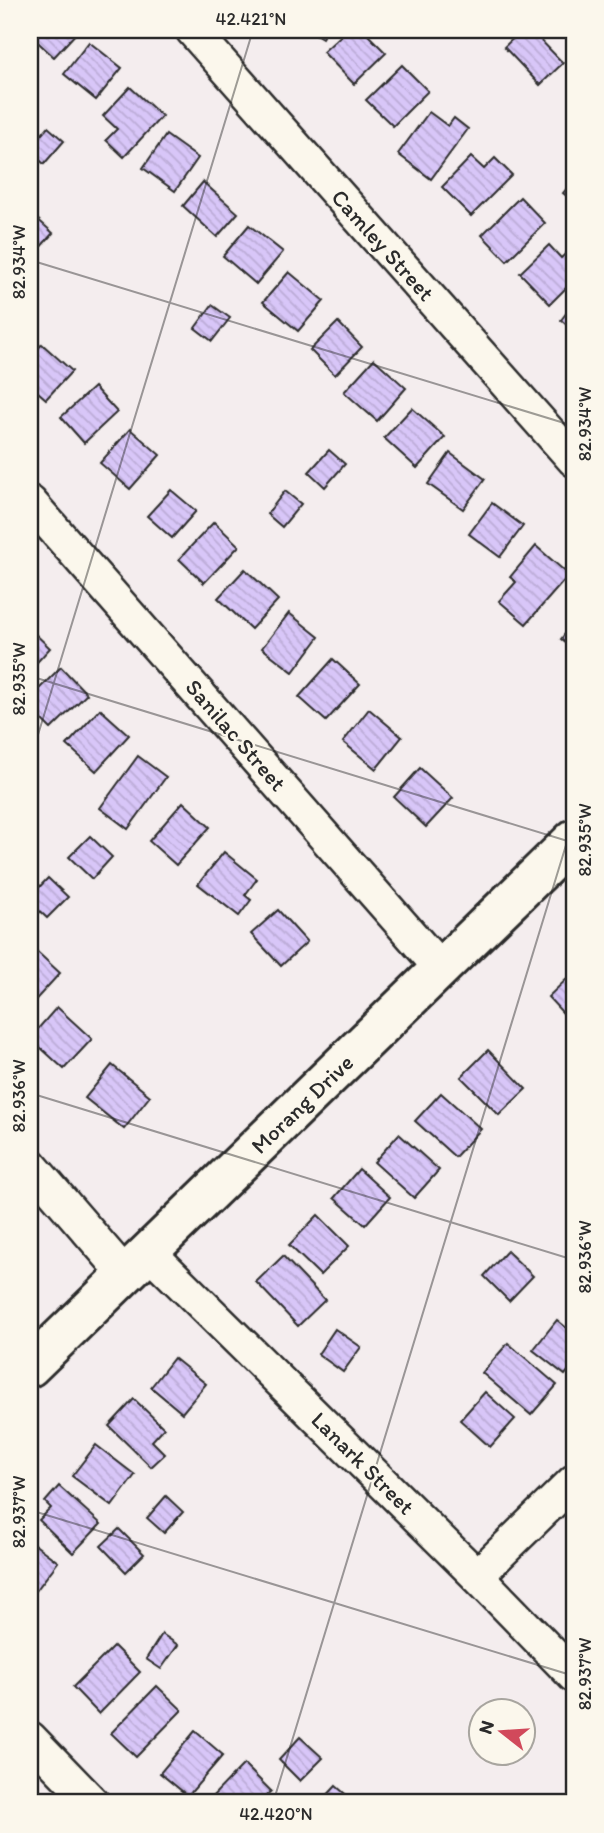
<svg xmlns="http://www.w3.org/2000/svg" width="604" height="1833" font-family="Itim,sans-serif">
<defs>
<pattern id="building-back-hatch" width="6" height="6" patternUnits="userSpaceOnUse" patternTransform="scale(1.75)"><rect width="6" height="6" fill="#d8c6f8"/><path d="M-1 5l2 2M0 0l6 6M5-1l2 2" fill="none" stroke="#baaad5"/></pattern>
</defs>
<rect width="100%" height="100%" fill="#f4edee"/>
<filter id="ink" filterUnits="userSpaceOnUse"><feTurbulence type="fractalNoise" baseFrequency=".0143" numOctaves="2"/><feDisplacementMap in="SourceGraphic" scale="14" xChannelSelector="R" yChannelSelector="G"/><feConvolveMatrix kernelMatrix="1 2 1 2 8 2 1 2 1" color-interpolation-filters="sRGB"/></filter>
<g filter="url(#ink)">
<!-- building -->
<g fill="url(#building-back-hatch)" stroke="#2b2b2b" stroke-width="2">
<polygon points="30,30 79,30 54,57 30,35"/>
<polygon points="309,30 327,30 322,38"/>
<polygon points="347,30 363,30 386,53 354,84 323,52"/>
<polygon points="522,30 531,30 563,63 540,85 504,47"/>
<polygon points="89,42 122,68 96,100 64,74"/>
<polygon points="402,65 428,91 393,126 366,100"/>
<polygon points="130,87 162,116 124,157 106,140 117,129 103,116"/>
<polygon points="429,112 448,126 454,118 468,129 431,179 398,154"/>
<polygon points="48,127 64,141 44,164 30,151 30,148"/>
<polygon points="166,135 198,158 175,191 143,168"/>
<polygon points="471,157 484,169 495,158 512,175 471,216 442,187"/>
<polygon points="574,180 574,202 563,193"/>
<polygon points="203,182 238,213 217,237 183,206"/>
<polygon points="520,197 545,223 507,261 482,235"/>
<polygon points="34,216 53,233 31,258 30,221"/>
<polygon points="249,225 283,252 256,284 223,256"/>
<polygon points="549,245 561,258 574,246 574,280 550,304 520,273"/>
<polygon points="289,272 324,301 298,331 263,302"/>
<polygon points="574,303 574,331 561,320"/>
<polygon points="212,305 230,318 212,341 195,328"/>
<polygon points="30,311 38,318 30,327"/>
<polygon points="338,322 362,347 335,375 310,350"/>
<polygon points="574,332 574,346 567,340"/>
<polygon points="42,344 72,371 46,399 30,385 30,358"/>
<polygon points="374,359 406,388 377,421 344,392"/>
<polygon points="94,387 117,412 84,443 61,417"/>
<polygon points="412,408 445,437 417,468 384,438"/>
<polygon points="130,429 160,455 130,489 100,463"/>
<polygon points="329,450 345,464 325,487 309,472"/>
<polygon points="450,453 485,479 463,509 428,484"/>
<polygon points="171,490 196,511 172,538 147,516"/>
<polygon points="285,491 301,504 282,527 267,514"/>
<polygon points="492,503 523,526 500,557 469,534"/>
<polygon points="214,522 239,546 204,583 179,559"/>
<polygon points="536,546 569,575 526,624 499,601 516,582 510,577"/>
<polygon points="245,569 278,600 251,629 218,598"/>
<polygon points="289,613 319,637 293,672 262,648"/>
<polygon points="574,622 574,650 561,639"/>
<polygon points="30,629 50,648 30,670"/>
<polygon points="333,659 360,684 326,721 299,697"/>
<polygon points="61,667 87,694 51,729 30,708 30,698"/>
<polygon points="100,709 129,735 96,771 67,745"/>
<polygon points="369,709 402,737 376,769 343,742"/>
<polygon points="138,756 166,777 128,829 100,808"/>
<polygon points="420,768 453,798 426,827 394,797"/>
<polygon points="183,802 210,827 176,865 149,841"/>
<polygon points="90,836 112,857 92,879 69,857"/>
<polygon points="224,852 257,879 245,895 251,900 239,916 198,884"/>
<polygon points="48,878 68,897 47,918 30,902 30,897"/>
<polygon points="278,910 307,942 281,966 251,934"/>
<polygon points="32,947 60,973 30,1006 30,950"/>
<polygon points="574,972 574,1025 548,997"/>
<polygon points="57,1007 92,1039 64,1069 30,1038"/>
<polygon points="488,1050 526,1089 499,1115 461,1077"/>
<polygon points="112,1065 150,1096 124,1129 85,1098"/>
<polygon points="441,1093 481,1129 455,1157 415,1121"/>
<polygon points="399,1134 439,1170 414,1198 374,1162"/>
<polygon points="359,1169 390,1197 365,1225 334,1198"/>
<polygon points="318,1215 349,1246 320,1275 289,1245"/>
<polygon points="507,1251 533,1276 509,1301 484,1276"/>
<polygon points="283,1256 325,1300 298,1326 256,1282"/>
<polygon points="557,1320 574,1334 574,1364 565,1375 533,1350"/>
<polygon points="335,1329 361,1347 343,1372 318,1354"/>
<polygon points="508,1343 557,1385 531,1415 482,1373"/>
<polygon points="174,1358 206,1384 182,1413 151,1387"/>
<polygon points="485,1392 515,1419 490,1447 460,1420"/>
<polygon points="134,1399 164,1428 152,1441 165,1454 151,1467 109,1426"/>
<polygon points="96,1445 135,1475 112,1506 72,1476"/>
<polygon points="59,1486 101,1524 73,1553 39,1520 51,1508 45,1502"/>
<polygon points="166,1496 183,1512 164,1533 147,1518"/>
<polygon points="119,1529 144,1554 126,1572 101,1546"/>
<polygon points="30,1541 58,1562 35,1592 30,1588"/>
<polygon points="162,1634 178,1645 161,1669 146,1659"/>
<polygon points="114,1646 140,1672 99,1714 73,1687"/>
<polygon points="157,1686 182,1710 136,1757 111,1733"/>
<polygon points="195,1731 223,1755 188,1796 160,1773"/>
<polygon points="300,1737 323,1758 300,1781 279,1760"/>
<polygon points="244,1764 271,1791 259,1803 206,1803"/>
<polygon points="336,1786 351,1799 348,1803 320,1803"/>
</g>
<g fill="none" stroke-linecap="round" stroke-linejoin="round">
<defs>
<g id="minor">
<polyline points="192,30 574,460"/>
<polyline points="30,502 441,969"/>
<polyline points="30,1164 125,1274"/>
<polyline points="149,1252 477,1576 574,1676"/>
<polyline points="477,1576 574,1481"/>
<polyline points="30,1738 93,1803"/>
</g>
<polyline id="tertiary" points="30,1367 574,839"/>
</defs>
<!-- minor casing -->
<use href="#minor" stroke="#2b2b2b" stroke-width="37"/>
<!-- tertiary casing -->
<use href="#tertiary" stroke="#2b2b2b" stroke-width="44"/>
<!-- minor -->
<use href="#minor" stroke="#fbf7ec" stroke-width="32"/>
<!-- tertiary -->
<use href="#tertiary" stroke="#fbf7ec" stroke-width="38"/>
</g>
</g>
<!-- ticks -->
<path fill="none" stroke="#2b2b2b" stroke-width="2" stroke-opacity="0.45" d="M30 260 574 426M30 676 574 843M30 761 253 30M30 1093 574 1260M30 1510 574 1676M273 1803 574 819"/>
<g text-anchor="middle" stroke-width="5" stroke-linejoin="round" paint-order="stroke">
<!-- street labels -->
<g font-size="23" fill="#2b2b2b" stroke="#fbf7ec">
<text transform="translate(383 245) rotate(48)" y="8">Camley Street</text>
<text transform="translate(236 735) rotate(49)" y="8">Sanilac Street</text>
<text transform="translate(302 1104) rotate(-44)" y="8">Morang Drive</text>
<text transform="translate(363 1463) rotate(45)" y="8">Lanark Street</text>
</g>
</g>
<!-- margin -->
<rect width="604" height="1833" fill="none" stroke="#fbf7ec" stroke-width="77"/>
<!-- north arrow -->
<g transform="translate(502 1732) rotate(287)"><circle r="33" fill="#fbf7ec" stroke="#a8a59f" stroke-width="2"/>
<path d="M0-5L12 26L0 18L-12 26Z" fill="#d1495b"/>
<text y="-10" font-size="19" font-weight="bold" text-anchor="middle" fill="#2b2b2b">N</text>
</g>
<rect x="38" y="38" width="528" height="1756" fill="none" stroke="#2b2b2b" stroke-width="2.5"/>
<g font-size="18" text-anchor="middle" fill="#2b2b2b">
<text x="251" y="25">42.421°N</text>
<text transform="translate(19 262) rotate(-90)" y="6">82.934°W</text>
<text transform="translate(585 424) rotate(-90)" y="6">82.934°W</text>
<text transform="translate(19 679) rotate(-90)" y="6">82.935°W</text>
<text transform="translate(585 840) rotate(-90)" y="6">82.935°W</text>
<text transform="translate(19 1096) rotate(-90)" y="6">82.936°W</text>
<text transform="translate(585 1257) rotate(-90)" y="6">82.936°W</text>
<text transform="translate(19 1512) rotate(-90)" y="6">82.937°W</text>
<text transform="translate(585 1674) rotate(-90)" y="6">82.937°W</text>
<text x="276" y="1820">42.420°N</text>
</g>
</svg>
